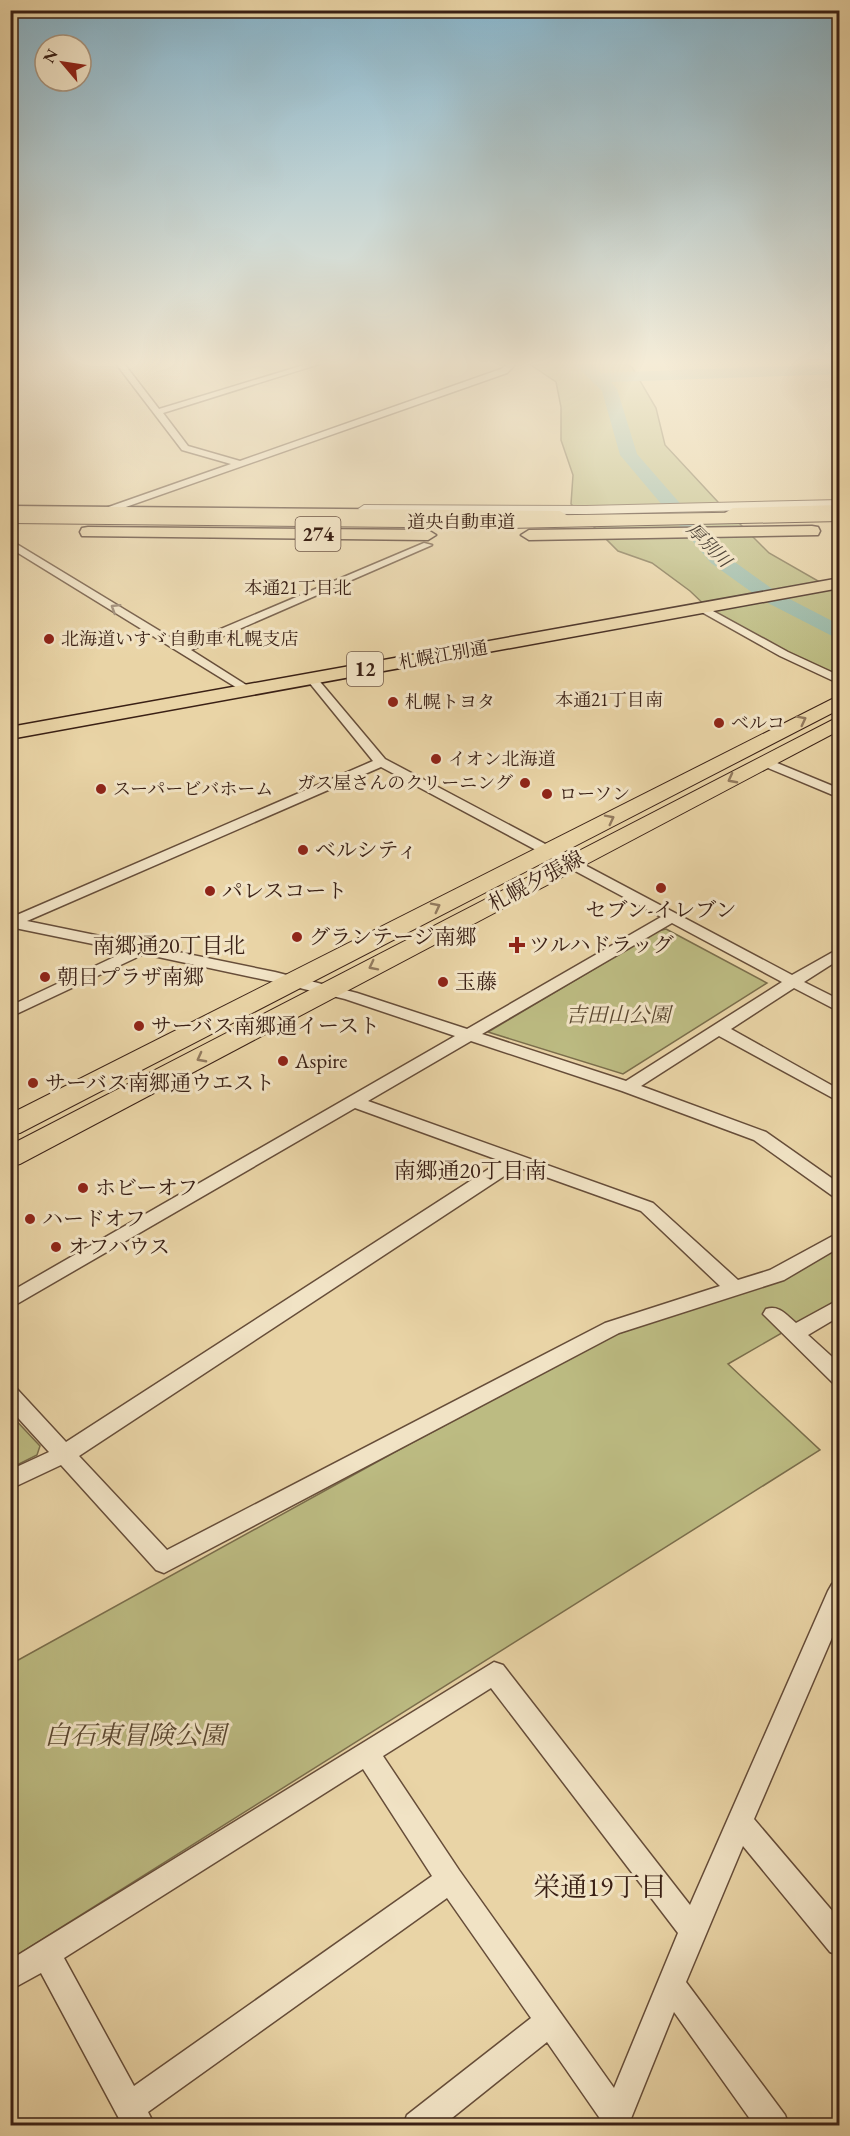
<svg xmlns="http://www.w3.org/2000/svg" width="850" height="2136" font-family="'EB Garamond','Noto Serif JP',serif">
<rect width="100%" height="100%" fill="#e9d4a6"/>
<filter id="stains"><feTurbulence type="fractalNoise" baseFrequency=".00333" numOctaves="4"/><feColorMatrix values="0 0 0 0 .2 0 0 0 0 .09 0 0 0 0 .02 0 0 0 .5 -.17"/></filter>
<radialGradient id="worn" r=".72"><stop offset=".6" stop-color="#630" stop-opacity="0"/><stop offset="1" stop-color="#630" stop-opacity=".3"/></radialGradient>
<!-- green -->
<g fill="#bcbb82" stroke="#7b6e4c" stroke-width="1.5">
<polygon points="525,361 620,361 632,367 656,408 665,445 718,502 769,553 839,593 839,680 711,611 690,591 652,563 618,551 571,504 573,475 561,440 561,407 556,382"/>
<polygon points="666,929 767,983 623,1074 488,1032 658,931"/>
<polygon points="839,1242 839,1300 728,1364 820,1450 11,1959 11,1664 404,1447 615,1335 683,1310"/>
<polygon points="10,1414 40,1446 37,1455 11,1468"/>
</g>
<g fill="none" stroke-linecap="round" stroke-linejoin="round">
<!-- river -->
<polygon fill="#97b8a8" fill-rule="evenodd" points="571,361 588,361 601,373 840,364 840,374 611,382 617,389 637,454 725,555 778,593 840,625 840,640 764,601 711,563 620,455 602,391"/>
<defs>
<g id="minor">
<polygon points="10,361 38,361 10,365"/>
<polygon points="114,361 122,361 159,409 317,361 329,361 163,413 188,446 240,461 501,369 506,365 504,361 512,361 514,366 507,373 103,515 100,514 100,510 231,464 182,450"/>
<polygon points="10,540 183,645 424,543 432,545 191,650 251,688 253,690 247,694 10,548"/>
<polygon points="702,605 788,652 840,676 840,684 780,656 698,610 697,608"/>
<path d="M312 676 316 677 385 759 792 975 840 948V959L804 982 840 1000V1012L794 988 731 1029 840 1090V1102L719 1036 641 1086 766 1132 840 1184V1199L834 1197 754 1140 622 1091 471 1041 368 1101 653 1203 738 1280 770 1270 840 1232V1247L784 1280 619 1333 164 1573 156 1570 61 1465 10 1489V1470L49 1452 10 1409V1387L17 1389 66 1442 501 1161 355 1108 10 1308V1292L455 1036 345 999 275 982 144 954 10 1017V1006L127 951 10 927V918L373 761 308 681V677ZM381 767 661 917 467 1029 357 993 275 972 27 921ZM672 923 782 982 626 1081 482 1034ZM518 1167 641 1211 720 1286 605 1323 167 1550 79 1456Z"/>
<polygon points="765,758 840,789 840,798 761,765 759,762 761,759"/>
<path d="M840 1299V1316L808 1335 840 1364V1385L833 1383 763 1314 766 1309C780 1305 786 1315 796 1323Z"/>
<path d="M840 1581V1619L754 1819 840 1920V1956L830 1952 743 1846 686 1982 785 2115 789 2126H755L674 2012 628 2126H598L601 2120 547 2042 442 2126H403L407 2115 531 2018 447 1898 148 2112 155 2126H123L41 1973 10 1990V1960L494 1662 503 1665 690 1905 828 1591 832 1584ZM491 1688 678 1933 614 2088 459 1870 383 1756ZM363 1769 432 1876 134 2086 64 1958Z"/>
</g>
<polygon id="tertiary" points="840,500 840,508 586,514 364,513 358,509 364,505 586,506"/>
<g id="primary">
<polygon points="840,695 840,709 20,1133 10,1135 10,1114"/>
<polygon points="840,716 840,730 20,1164 10,1167 10,1145"/>
</g>
<g id="trunk">
<polygon points="840,505 840,515 733,518 725,513 733,508"/>
<polygon points="10,506 560,511 568,516 560,521 10,516"/>
<polygon points="812,526 818,527 820,531 818,535 529,540 521,535 529,530"/>
<polygon points="88,527 428,530 436,535 428,540 82,536 80,532 82,528"/>
<polygon points="840,578 840,588 10,739 10,727"/>
</g>
<polygon id="motorway" points="840,511 840,521 505,528 10,523 10,513 505,516"/>
</defs>
<!-- minor casing -->
<use href="#minor" stroke="#664d39" stroke-width="3"/>
<!-- tertiary casing -->
<use href="#tertiary" stroke="#664d39" stroke-width="2"/>
<!-- primary casing -->
<use href="#primary" stroke="#3a2015" stroke-width="2"/>
<!-- trunk casing -->
<use href="#trunk" stroke="#3a2015" stroke-width="3"/>
<!-- motorway casing -->
<use href="#motorway" stroke="#3a2015" stroke-width="2"/>
<!-- minor -->
<use href="#minor" fill="#f1e3c5" fill-rule="evenodd"/>
<!-- tertiary -->
<use href="#tertiary" fill="#f1e3c5" fill-rule="evenodd"/>
<!-- primary -->
<use href="#primary" fill="#e9d4a6" fill-rule="evenodd"/>
<!-- trunk -->
<use href="#trunk" fill="#e9d4a6" fill-rule="evenodd"/>
<!-- motorway -->
<use href="#motorway" fill="#e9d4a6" fill-rule="evenodd"/>
</g>
<!-- one-way arrows -->
<defs><path id="oneway-chevron" d="M-2-3.5L2.5 0L-2 3.5" fill="none" stroke-width="1.6" stroke-linecap="round" stroke-linejoin="round" transform="scale(1.5)"/></defs>
<use stroke="#96826d" href="#oneway-chevron" transform="translate(115 608) rotate(-148)"/>
<g stroke="#927a5e">
<use href="#oneway-chevron" transform="translate(802 720) rotate(-27)"/>
<use href="#oneway-chevron" transform="translate(732 779) rotate(152)"/>
<use href="#oneway-chevron" transform="translate(610 819) rotate(-27)"/>
<use href="#oneway-chevron" transform="translate(436 907) rotate(-27)"/>
<use href="#oneway-chevron" transform="translate(373 966) rotate(153)"/>
<use href="#oneway-chevron" transform="translate(201 1058) rotate(152)"/>
</g>
<!-- sky -->
<linearGradient id="sky" x2="0" y2="1"><stop stop-color="#87b6ce"/><stop offset="0.55" stop-color="#f5ecd7"/><stop offset="1" stop-color="#f5ecd7" stop-opacity="0"/></linearGradient>
<rect width="850" height="660" fill="url(#sky)"/>
<!-- markers -->
<g fill="#8f2418" stroke="#f1e3c5" stroke-width="2">
<circle cx="49" cy="639" r="6"/>
<circle cx="393" cy="702" r="6"/>
<circle cx="719" cy="723" r="6"/>
<circle cx="436" cy="759" r="6"/>
<circle cx="525" cy="783" r="6"/>
<circle cx="101" cy="789" r="6"/>
<circle cx="547" cy="794" r="6"/>
<circle cx="303" cy="850" r="6"/>
<circle cx="661" cy="888" r="6"/>
<circle cx="210" cy="891" r="6"/>
<circle cx="297" cy="937" r="6"/>
<path d="M514 936h6v6h6v6h-6v6h-6v-6h-6v-6h6z"/>
<circle cx="45" cy="977" r="6"/>
<circle cx="443" cy="982" r="6"/>
<circle cx="139" cy="1026" r="6"/>
<circle cx="283" cy="1061" r="6"/>
<circle cx="33" cy="1083" r="6"/>
<circle cx="83" cy="1188" r="6"/>
<circle cx="30" cy="1219" r="6"/>
<circle cx="56" cy="1247" r="6"/>
</g>
<g text-anchor="middle" stroke-width="6" stroke-linejoin="round" paint-order="stroke">
<!-- far-street labels -->
<g font-size="18" fill="#3a2015" stroke="#f1e3c5">
<text x="461" y="528">道央自動車道</text>
<text transform="translate(443 655) rotate(-10)" y="6">札幌江別通</text>
</g>
<!-- far-water labels -->
<g font-size="18" font-style="italic" fill="#51463a" stroke="#f1e3c5">
<text transform="translate(709 545) rotate(45)" y="6">厚別川</text>
</g>
<!-- far-neighbourhood labels -->
<g font-size="18" fill="#3a2015" stroke="#f1e3c5">
<text x="298" y="594">本通21丁目北</text>
<text x="609" y="706">本通21丁目南</text>
</g>
<!-- far-poi labels -->
<g font-size="18" fill="#3a2015" stroke="#f1e3c5" text-anchor="start">
<text x="61" y="645">北海道いすゞ自動車 札幌支店</text>
<text x="405" y="708">札幌トヨタ</text>
<text x="731" y="729">ベルコ</text>
<text x="448" y="765">イオン北海道</text>
<text x="513" y="789" text-anchor="end">ガス屋さんのクリーニング</text>
<text x="113" y="795">スーパービバホーム</text>
<text x="559" y="800">ローソン</text>
</g>
<!-- shield labels -->
<g fill="#f1e3c5" stroke="#715a4a" stroke-width="1.5">
<rect x="295.5" y="517" width="45" height="34" rx="4.5"/>
<rect x="347" y="652" width="36" height="34" rx="4.5"/>
</g>
<g font-size="20" font-weight="bold" fill="#3a2015">
<text x="318" y="541">274</text>
<text x="365" y="676">12</text>
</g>
<!-- poi labels -->
<g font-size="21" fill="#3a2015" stroke="#f1e3c5" text-anchor="start">
<text x="315" y="857">ベルシティ</text>
<text x="222" y="898">パレスコート</text>
<text x="661" y="917" text-anchor="middle">セブン-イレブン</text>
<text x="309" y="944">グランテージ南郷</text>
<text x="529" y="952">ツルハドラッグ</text>
<text x="57" y="984">朝日プラザ南郷</text>
<text x="455" y="989">玉藤</text>
<text x="151" y="1033">サーバス南郷通イースト</text>
<text x="295" y="1068">Aspire</text>
<text x="45" y="1090">サーバス南郷通ウエスト</text>
<text x="95" y="1195">ホビーオフ</text>
<text x="42" y="1226">ハードオフ</text>
<text x="68" y="1254">オフハウス</text>
</g>
<!-- street labels -->
<g font-size="21" fill="#3a2015" stroke="#f1e3c5">
<text transform="translate(536 881) rotate(-28)" y="7">札幌夕張線</text>
</g>
<!-- park labels -->
<g font-size="21" font-style="italic" fill="#5a4730" stroke="#f1e3c5">
<text x="618" y="1022">吉田山公園</text>
</g>
<!-- neighbourhood labels -->
<g font-size="22" fill="#3a2015" stroke="#f1e3c5">
<text x="169" y="953">南郷通20丁目北</text>
<text x="470" y="1178">南郷通20丁目南</text>
</g>
<!-- near-park labels -->
<g font-size="26" font-style="italic" fill="#5a4730" stroke="#f1e3c5">
<text x="135" y="1744">白石東冒険公園</text>
</g>
<!-- near-neighbourhood labels -->
<g font-size="27" fill="#3a2015" stroke="#f1e3c5">
<text x="600" y="1896">栄通19丁目</text>
</g>
</g>
<!-- margin -->
<rect width="850" height="2136" fill="none" stroke="#e9d4a6" stroke-width="36"/>
<rect x="12" y="12" width="826" height="2112" fill="none" stroke="#3a2015" stroke-width="3"/>
<rect x="18" y="18" width="814" height="2100" fill="none" stroke="#3a2015" stroke-width="1.5"/>
<!-- north arrow -->
<g transform="translate(63 63) rotate(299)"><circle r="28" fill="#f1e3c5" stroke="#a8957f" stroke-width="1.5"/>
<path d="M0-4.5L10 22L0 15L-10 22Z" fill="#8f2418"/>
<text y="-9" font-size="16" font-weight="bold" text-anchor="middle" fill="#3a2015">N</text>
</g>
<rect width="100%" height="100%" filter="url(#stains)"/>
<rect width="100%" height="100%" fill="url(#worn)"/>
</svg>
